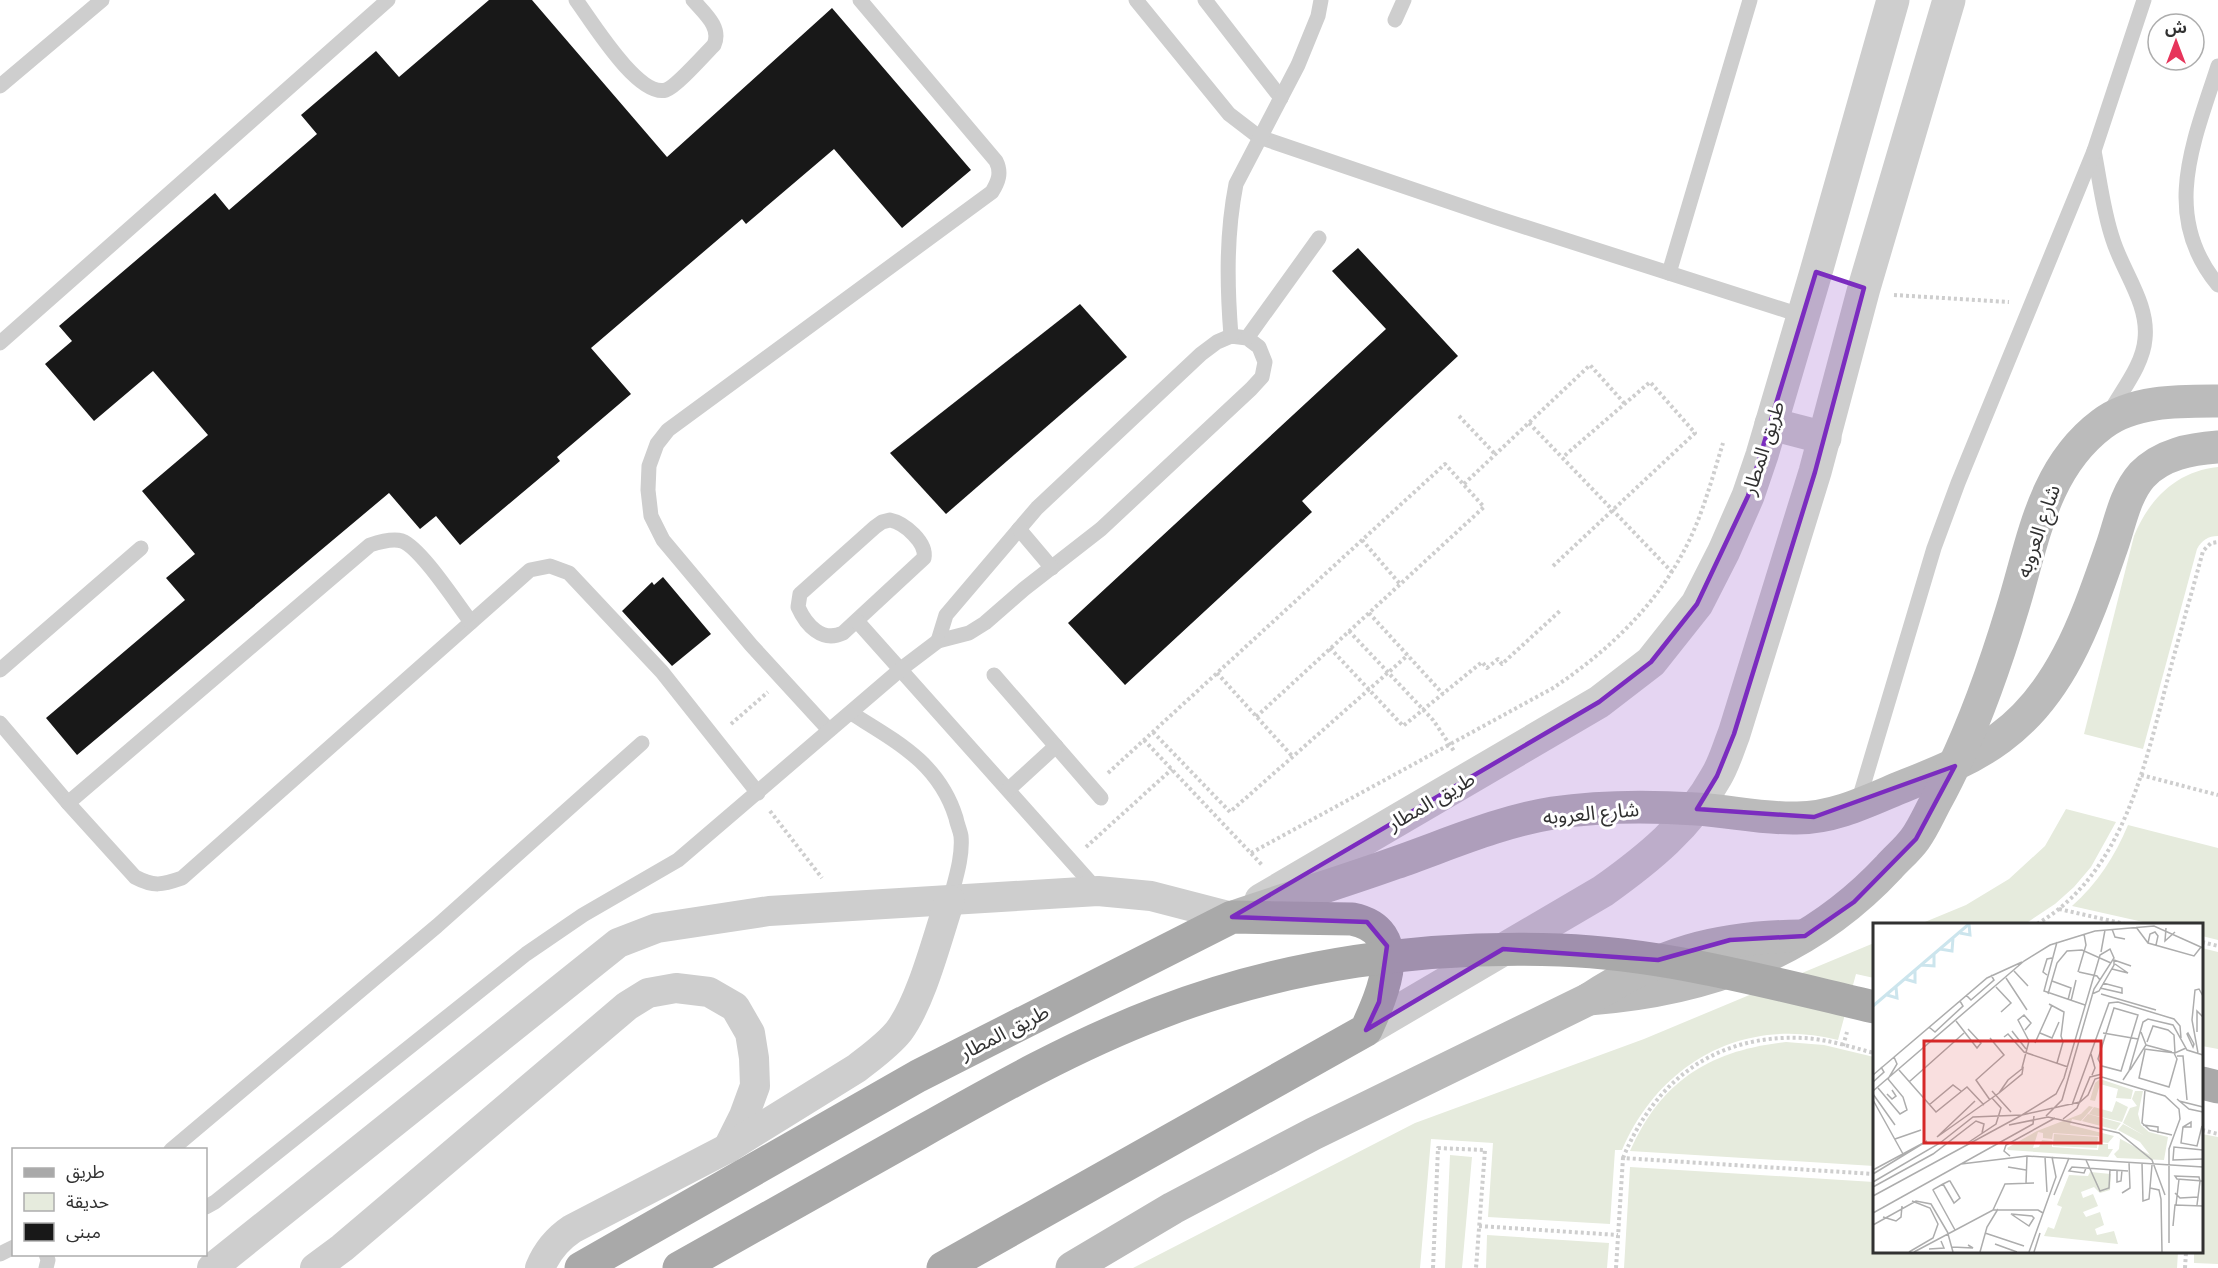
<svg xmlns="http://www.w3.org/2000/svg" width="2218" height="1268" font-family="Montserrat,'Noto Sans Arabic',sans-serif">
<rect width="100%" height="100%" fill="#fff"/>
<!-- green -->
<g fill="#e6ebdd">
<path d="M2218 467V536C2208 536 2202 540 2197 549L2143 749 2084 734 2134 536C2149 499 2177 471 2218 467Z"/>
<polygon points="2066,809 2116,822 2091,867 2074,887 2055,904 2025,924 1920,924 1966,905 2009,879 2045,846"/>
<path d="M2128 825 2218 848V940L2202 936V924H2152L2072 906C2097 884 2115 856 2128 825Z"/>
<path d="M1874 943V978L1856 974 1838 1040C1744 1016 1660 1062 1622 1150H1615L1610 1224 1488 1217 1493 1143 1431 1139 1420 1268H1133L1415 1123 1644 1039Z"/>
<polygon points="2202,948 2218,952 2218,1049 2202,1046"/>
<path d="M1786 1042 1824 1045 1874 1057V1166L1630 1151C1661 1080 1711 1050 1786 1042Z"/>
<polygon points="2202,1134 2218,1137 2218,1264 2194,1263 2194,1252 2202,1252"/>
<polygon points="1450,1155 1472,1157 1462,1268 1445,1268"/>
<polygon points="1630,1167 1874,1182 1874,1252 2178,1252 2177,1268 1624,1268"/>
<polygon points="1487,1235 1609,1243 1607,1268 1486,1268"/>
</g>
<!-- building -->
<g fill="#181818">
<polygon points="489,0 532,0 667,157 832,8 971,170 902,228 834,149 746,224 742,219 591,348 631,394 557,457 560,461 460,545 436,516 420,529 389,493 77,755 46,718 185,600 166,578 195,554 142,491 208,435 153,371 94,421 45,364 72,341 59,326 215,193 229,210 317,134 301,115 376,51 399,77"/>
<polygon points="1358,248 1458,356 1302,501 1312,512 1125,685 1068,623 1386,329 1332,271"/>
<polygon points="1080,304 1127,357 946,514 890,453"/>
<polygon points="663,577 711,634 672,666 622,611 652,582 654,585"/>
</g>
<g fill="none" stroke-linecap="round" stroke-linejoin="round">
<!-- path -->
<g stroke="#cecece" stroke-width="4" stroke-dasharray="3 3" stroke-linecap="butt">
<polyline points="1894,295 2009,302"/>
<polyline points="1459,416 1495,454"/>
<polyline points="1529,423 1672,572"/>
<polyline points="1464,484 1590,365 1625,404"/>
<polyline points="1362,540 1400,584"/>
<polyline points="1553,566 1695,433 1650,382 1563,457"/>
<polyline points="1369,613 1443,694"/>
<polyline points="1349,631 1433,720 1454,751"/>
<polyline points="1330,648 1403,726 1482,662 1487,668 1498,659 1502,664 1561,610"/>
<polyline points="1217,673 1293,757"/>
<polyline points="731,724 768,692"/>
<polyline points="1153,732 1230,812 1408,655"/>
<polyline points="1144,740 1263,866"/>
<polyline points="1108,773 1445,464 1484,507 1256,717"/>
<polyline points="2141,775 2218,795"/>
<polyline points="770,811 822,878"/>
<polyline points="1086,847 1172,769"/>
<path d="M1251 853 1553 688C1613 648 1665 597 1694 530 1706 502 1714 472 1723 443"/>
<polyline points="2059,909 2125,924"/>
<path d="M2037 924C2124 873 2145 764 2169 674 2180 633 2192 592 2203 551L2211 543 2218 542"/>
<polyline points="2202,942 2218,946"/>
<polyline points="1843,1046 1847,1032"/>
<polyline points="2202,1130 2218,1134"/>
<path d="M1623 1158C1655 1080 1716 1034 1803 1038 1827 1039 1851 1047 1874 1053"/>
<polyline points="1479,1226 1618,1235"/>
<polyline points="1433,1268 1438,1148 1485,1150 1476,1268"/>
<polyline points="1616,1268 1623,1158 1874,1174"/>
<polyline points="2185,1268 2186,1252"/>
</g>
<!-- service -->
<g stroke="#cecece" stroke-width="15">
<path d="M576 0C591 20 638 98 666 90 676 87 705 54 714 45 722 27 704 13 693 0"/>
<polyline points="1136,0 1229,114 1259,137 1494,217 1803,316"/>
<polyline points="1205,0 1281,98"/>
<polyline points="1395,20 1404,0"/>
<path d="M2218 66C2194 141 2160 215 2218 285"/>
<polyline points="0,86 102,0"/>
<path d="M2094 151C2100 181 2103 211 2113 240 2123 272 2149 304 2145 339 2143 365 2122 390 2110 412"/>
<polyline points="1669,273 1750,0"/>
<polygon points="1231,336 1247,338 1259,347 1265,362 1262,377 1251,389 1101,529 1024,589 985,623 969,633 938,641 946,615 1037,508 1201,354 1217,342"/>
<path d="M1231 336C1227 285 1226 235 1236 184L1298 65 1318 16 1321 0"/>
<polyline points="1247,338 1319,238"/>
<polyline points="0,343 388,0"/>
<path d="M890 520C905 523 927 543 924 558L843 633C822 643 806 625 798 607L800 594 875 527 882 522Z"/>
<polyline points="1019,529 1052,568"/>
<polyline points="857,621 1098,891"/>
<polyline points="0,670 141,548"/>
<polyline points="994,675 1101,798"/>
<path d="M851 713C897 742 939 763 956 818 957 824 960 830 961 836 963 857 955 880 950 900"/>
<path d="M0 723 68 803 135 877C154 887 162 885 182 878L530 570 550 566 569 573 662 672 758 793"/>
<path d="M829 730 751 645 663 540 651 516 648 490 649 466 657 444 668 430 992 192C998 182 1002 173 996 161L860 0"/>
<polyline points="1009,789 1056,746"/>
<path d="M68 803 370 545C379 542 392 538 402 541 421 548 457 604 471 622"/>
<polyline points="1857,806 1934,548 1958,483 2094,151 2144,0"/>
<polyline points="171,1150 437,926 642,743"/>
<polyline points="206,1207 215,1202 526,954 583,915 678,860 901,669 938,641"/>
<polyline points="0,1254 14,1247"/>
<polyline points="46,1254 48,1260 46,1268"/>
</g>
<!-- minor -->
<g stroke="#cecece" stroke-width="30">
<polyline points="212,1268 618,943 657,928 769,911 1098,891 1151,896 1232,917"/>
<polyline points="315,1268 342,1248 627,1006 648,993 676,988 709,992 735,1007 750,1033 754,1058 755,1086 744,1116 728,1148"/>
<path d="M540 1268C547 1251 557 1239 572 1229L728 1148 857 1068C871 1057 888 1045 899 1031 922 1000 937 938 950 900"/>
</g>
<!-- tertiary -->
<g stroke="#cecece" stroke-width="33">
<polyline points="1771,424 1825,438"/>
<polyline points="1261,900 1599,702 1651,662 1697,604 1724,551 1748,496 1762,455 1816,272 1893,0"/>
<path d="M1366 1030 1603 891C1648 859 1689 826 1716 777 1724 764 1728 749 1734 734L1815 472 1864 288 1949 0"/>
</g>
<!-- secondary -->
<g stroke="#bbb" stroke-width="33">
<path d="M1236 916C1289 898 1342 882 1395 863 1447 845 1498 822 1553 813 1600 806 1649 806 1696 809 1730 811 1763 819 1797 818 1833 818 1866 802 1899 788 1934 774 1969 761 2000 738 2063 692 2087 617 2112 546 2120 523 2125 494 2142 475 2162 454 2191 449 2218 447"/>
<path d="M1589 999C1706 990 1808 954 1889 867 1897 858 1908 849 1915 839 1923 828 1929 814 1936 801 1969 741 1992 676 2012 610 2033 543 2042 469 2102 424 2133 400 2181 401 2218 401"/>
<path d="M1072 1268 1173 1208 1313 1134 1589 999C1660 953 1716 937 1800 936"/>
</g>
<!-- primary -->
<g stroke="#a9a9a9" stroke-width="33">
<polyline points="2202,1083 2218,1087"/>
<path d="M581 1268 918 1076 1232 917 1352 919C1411 931 1383 993 1366 1030L943 1268"/>
</g>
<!-- primary-bridge -->
<path stroke="#a9a9a9" stroke-width="33" d="M679 1268C759 1223 839 1178 919 1133 997 1089 1075 1045 1159 1013 1285 964 1425 945 1560 950 1667 954 1771 983 1874 1007"/>
</g>
<!-- marked area -->
<path fill="#7b2cbf" fill-opacity="0.2" stroke="#7b2cbf" stroke-width="4.5" stroke-linejoin="round" d="M1816 272 1864 288 1815 472 1734 734 1717 776 1697 809 1814 817 1955 766 1916 839 1854 902 1805 936 1730 940 1658 960 1503 949 1366 1030 1379 1002 1387 946 1367 922 1232 917 1599 702 1651 662 1697 604 1748 496Z"/>
<g text-anchor="middle" stroke-width="6" stroke-linejoin="round" paint-order="stroke">
<!-- street labels -->
<g font-size="20" fill="#313131" stroke="#fff">
<text transform="translate(1763 448) rotate(-72)" y="7">طريق المطار</text>
<text transform="translate(2038 531) rotate(-71)" y="7">شارع العروبه</text>
<text transform="translate(1431 801) rotate(-30)" y="7">طريق المطار</text>
<text transform="translate(1591 813) rotate(-5)" y="7">شارع العروبه</text>
<text transform="translate(1004 1032) rotate(-27)" y="7">طريق المطار</text>
</g>
</g>
<!-- overview -->
<g transform="translate(1873 923)">
<rect width="330" height="330" fill="#fff"/>
<path d="M227 156 260 167 258 176 243 175 245 166 227 161 222 178 217 177 222 160ZM262 168H270L265 191 268 202 276 209 295 214 291 237 244 235 241 231 246 226 247 216 242 213 277 232 267 219 245 207 250 201 272 213 250 200 257 185 264 183 259 176ZM243 178 255 184 249 199 216 191 221 184 239 189ZM216 183 220 184 208 198 199 196 197 202 241 213 235 220 226 219V213L180 210 179 216 170 215V210L165 209 160 225 166 224 169 217 179 218V224L225 227 226 221H235V226H240L235 234 135 227 134 225 164 208 208 191ZM215 191 248 200 243 207 209 198ZM181 211 225 214 224 225 180 223ZM217 249 238 251 237 267 227 270 221 264 208 269 210 275 220 271 225 283 210 289 213 294 227 289 231 302 222 306 224 312 241 308 245 321 171 313 175 304 181 306 189 284 184 282 196 252 215 253Z" fill="#e6ebdd"/>
<path fill="none" stroke="#cce5ed" stroke-width="3" d="M87 10 97 12 96 1M67 26 79 28 80 15M48 42 61 43V31M32 56 42 59V48M14 72 24 75 23 64M0 83 96 1"/>
<path fill="none" stroke="#adadad" stroke-width="1.5" d="M263 4 275 20 321 33 328 24M293 5 292 18 302 9M239 6 242 14 252 16M184 19 171 68 212 82M275 20 277 11 282 9 285 13 283 22M228 29 232 7M241 37 258 43M239 46 255 50 242 41M141 48 155 63M205 49 213 22 211 11M206 49 224 53 227 57M174 52 170 49 174 36 179 35M133 55 154 87M179 58 198 65 195 77M123 64 138 80 128 89M227 65 249 70V65L230 60M175 71 184 40 194 28 209 27 238 40M219 71 226 68 241 42V37M228 71 283 87M93 72 98 77 121 57 118 52M198 78 203 57M176 81 191 89 188 113 190 119 184 140M241 85 265 92 248 148 229 143 225 136ZM83 98 104 125 108 120 95 106M56 104 62 109 90 83 87 78M139 108 153 126M324 109V88L330 94M167 110 179 115 186 99M230 110 265 116M315 110 321 121 320 124 314 111ZM131 114 135 111 151 129 195 144M117 115 131 132 103 157 117 177M274 119 280 103 295 107 301 112 302 130M162 120 179 82M273 122 299 129M271 126 302 130 313 125M272 127 266 155 296 164 304 136 301 130M325 130 319 97 322 67 326 66 330 73M218 131 222 145 219 152M304 133H310L314 177M149 145 156 118 145 97 151 92 158 100 152 107M150 145 149 151 126 170 135 157ZM26 147 63 189 94 164 111 182M257 147 273 122 268 109M0 152 114 55 149 39M250 157 256 148 270 99 275 96 300 102 314 127 330 132M0 159 11 149 8 144M36 159 91 110M5 165 27 191 34 187 30 174 15 156 24 141 21 134M272 167 269 200 277 207 299 212M0 168 151 38 177 22 222 8 281 3 330 25M119 168 138 189M0 171 22 202M14 171 19 176 23 173 19 167M304 176 316 186 330 189M0 177 30 231M102 178 64 214 126 170M306 178 330 184M56 182 80 162 88 168M199 182 236 80 245 79 301 96 307 103 308 115M190 196 204 185 217 154 229 151M136 202 175 194 246 210 279 237 292 272M270 202 285 204V210M310 204H318V199L310 204 308 220 324 223 329 203M22 216 48 207M93 221 123 201 128 185 119 175M330 227 301 224 300 237 330 236M137 233 131 228 133 222 182 195M172 234 174 269M213 237 227 268 236 265 237 246M269 240 270 278 276 276 279 242M88 241 154 233 330 244M135 244 153 247M213 245 211 250 196 248 199 244 255 248M0 247 54 218 0 251M244 247V259L248 258 249 247M327 258 326 254 302 253 304 256 330 258M0 259 67 220 100 194 149 192 183 171 191 155 227 32 237 26 241 35 221 66 189 177 173 193M153 260 154 233M70 261 81 280 87 275 77 258H76L70 261 61 266 60 267 82 307M0 264 60 231 103 198 111 201 109 210M277 265 286 267 288 276 289 329M249 270 257 265 256 239M302 270 307 275 325 274M181 272 196 235M0 273 149 192 207 179 215 172 222 156 229 154 292 173 306 186 307 196 296 226V320M303 282 306 256M324 282 327 258M120 287 132 261 161 260M0 290 160 201 161 193M138 291 159 293 161 295 156 303ZM10 294 23 298 28 294 29 283M0 302 43 278 58 281 75 310M300 303 302 282 330 283M112 310 151 323M75 311 80 329M122 321 144 329M79 324 100 325 95 322M56 326 71 325 68 318M36 329 60 315 65 301 57 285 39 278M41 329 120 287H165L170 290M107 329 114 304 125 286M156 329 183 254 179 234M161 329 167 310"/>
<path fill="#d62828" fill-opacity="0.15" stroke="#d62828" stroke-width="3" d="M51 118H228V220H51Z"/>
<rect width="330" height="330" fill="none" stroke="#313131" stroke-width="3"/>
</g>
<!-- legend -->
<rect x="12" y="1148" width="195" height="108" fill="#ffffff" stroke="#adadad" stroke-width="1.5"/>
<rect x="24" y="1168" width="30" height="9" fill="#a9a9a9" stroke="#adadad" stroke-width="1.5"/>
<text x="66" y="1178" font-size="18" fill="#313131">طريق</text>
<rect x="24" y="1193" width="30" height="18" fill="#e6ebdd" stroke="#adadad" stroke-width="1.5"/>
<text x="66" y="1208" font-size="18" fill="#313131">حديقة</text>
<rect x="24" y="1223" width="30" height="18" fill="#181818" stroke="#adadad" stroke-width="1.5"/>
<text x="66" y="1238" font-size="18" fill="#313131">مبنى</text>
<!-- north arrow -->
<g transform="translate(2176 42)"><circle r="28" fill="#ffffff" stroke="#adadad" stroke-width="1.5"/>
<path d="M0-4.5L10 22L0 15L-10 22Z" fill="#e7355b"/>
<text y="-9" font-size="16" font-weight="bold" text-anchor="middle" fill="#313131">ش</text>
</g>
</svg>
